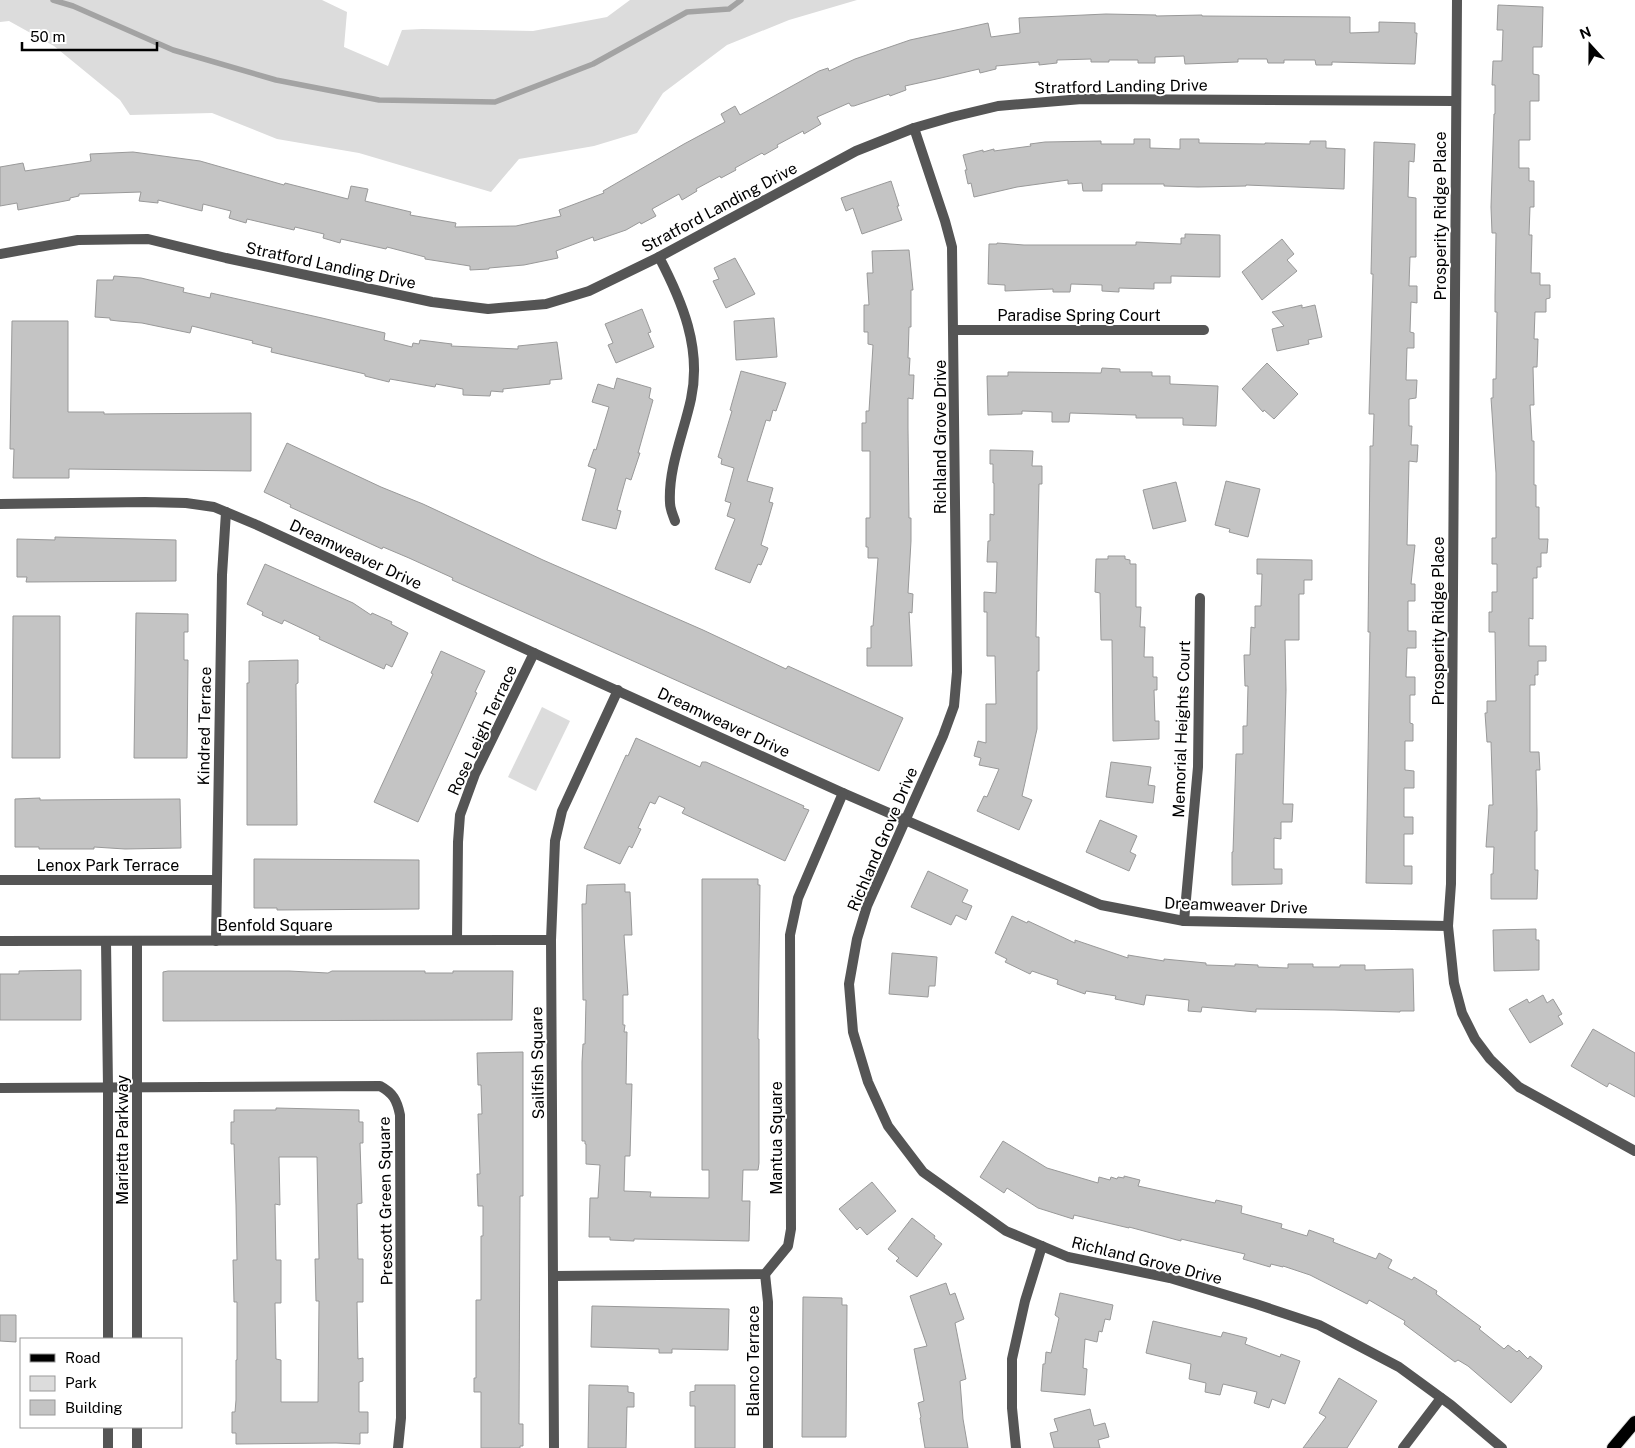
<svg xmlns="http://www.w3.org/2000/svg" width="1635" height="1448" font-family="'Public Sans',sans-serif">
<rect width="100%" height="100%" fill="#fff"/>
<!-- green -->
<g fill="#dcdcdc">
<polygon points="0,0 322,0 347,12 344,47 388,66 402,30 422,29 533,31 607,17 630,0 857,0 789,20 727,45 663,93 637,133 594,146 519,159 491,192 359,153 277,139 212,113 130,115 120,100 54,46 9,21 0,22"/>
<polygon points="542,707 570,721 536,791 508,777"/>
</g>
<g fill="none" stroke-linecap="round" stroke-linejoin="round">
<!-- stream -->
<polyline stroke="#a3a3a3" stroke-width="5.5" points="53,0 73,6 173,50 276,80 379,100 495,102 593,64 687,12 729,9 741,0"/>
</g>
<!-- building -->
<g fill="#c4c4c4" stroke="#999" fill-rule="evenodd">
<polygon points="1498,5 1543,7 1542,47 1533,47 1533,74 1539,75 1539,101 1530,101 1530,140 1519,140 1519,168 1529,168 1529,181 1534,181 1534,207 1530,207 1529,235 1532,235 1531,273 1540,273 1540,285 1550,285 1550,298 1546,299 1546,312 1535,312 1534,339 1538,339 1537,367 1533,367 1534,405 1530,405 1532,441 1534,441 1534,485 1536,485 1536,507 1539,507 1539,539 1548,539 1547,553 1541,553 1541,567 1537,567 1537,578 1533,578 1533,619 1529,618 1529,646 1546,646 1546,661 1538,661 1538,675 1535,675 1535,685 1530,685 1530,752 1539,752 1540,770 1536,770 1537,810 1537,831 1535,831 1535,870 1538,870 1537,899 1491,899 1491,874 1493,874 1494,847 1486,847 1489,805 1493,805 1491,742 1487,742 1485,713 1487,713 1487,701 1496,701 1495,632 1489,632 1489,612 1492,612 1492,592 1497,592 1497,564 1492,564 1492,538 1496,538 1496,473 1491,398 1493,398 1493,379 1496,379 1497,312 1495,312 1495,296 1496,233 1492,233 1491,207 1494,114 1495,114 1495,85 1492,85 1493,61 1502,61 1503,30 1497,30"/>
<polygon points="1106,14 1156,15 1156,16 1202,15 1202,16 1350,17 1350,33 1379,32 1379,22 1415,23 1415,33 1417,33 1415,64 1332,62 1332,65 1316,65 1315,60 1284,60 1284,63 1268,63 1267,59 1238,59 1238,62 1185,64 1184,56 1155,57 1155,63 1138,63 1138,60 1109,60 1109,62 1091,62 1091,59 1057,60 1057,63 1039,65 1039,62 996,66 996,69 980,73 979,69 941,78 905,86 906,90 890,96 889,94 854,106 851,106 849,103 817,117 821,124 804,134 803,131 777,145 778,147 764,155 762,153 735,168 736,170 721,178 720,176 696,189 697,191 682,200 679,194 652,209 656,216 641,224 640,222 626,230 594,241 593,237 556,251 558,258 524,265 489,268 489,269 470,270 470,266 425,259 425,257 387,247 386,249 341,239 340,243 323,238 324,234 295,227 294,230 247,219 246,223 229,218 231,211 203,204 202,211 158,200 158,203 139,201 141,192 79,194 79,196 70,198 70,200 18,210 17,203 0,206 0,167 23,163 25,171 91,161 90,154 133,152 200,161 284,185 285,183 348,199 351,186 368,189 365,201 411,212 410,215 456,223 455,227 516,226 561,216 559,210 604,193 603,191 684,144 725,122 721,114 735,106 740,115 819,71 828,68 829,71 855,59 910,40 988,23 991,37 1020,33 1019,18"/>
<polygon points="1134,139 1150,139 1150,148 1180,149 1180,139 1199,139 1199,143 1265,144 1265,143 1310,144 1310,141 1326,141 1326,148 1345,149 1344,189 1246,185 1246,186 1198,187 1164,186 1164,184 1102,184 1102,191 1083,191 1082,183 1068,184 1068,180 1017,187 974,197 971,183 968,184 965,170 967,170 963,155 983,150 983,152 994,149 994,151 1031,146 1030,144 1045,142 1101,141 1101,144 1134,144"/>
<polygon points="1374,142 1415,144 1414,162 1409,161 1408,197 1416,198 1416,257 1410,257 1409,286 1417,286 1417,303 1411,302 1410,332 1414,333 1414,348 1407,348 1406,380 1417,380 1416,398 1409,399 1409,426 1412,426 1411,445 1418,445 1417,462 1409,461 1407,545 1415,545 1411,584 1415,584 1415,601 1408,601 1408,631 1416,631 1416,648 1407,648 1406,677 1415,677 1415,695 1410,695 1410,723 1413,724 1413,741 1405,741 1405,770 1414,771 1414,788 1404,788 1404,817 1413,817 1413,834 1404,834 1404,866 1412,866 1412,884 1366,883 1370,632 1368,632 1370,460 1370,446 1373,446 1374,414 1369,414 1373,274 1371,274"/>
<polygon points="891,181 899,206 897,206 902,220 862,234 853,208 846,211 841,198"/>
<polygon points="1185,234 1220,235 1220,277 1171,276 1171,283 1154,283 1154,289 1119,288 1119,292 1102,291 1102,285 1071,284 1070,292 1053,292 1053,289 1005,291 1005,285 988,284 989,244 997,244 997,243 1024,245 1136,245 1136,242 1181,244 1181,238 1185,238"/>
<polygon points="1282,239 1294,254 1287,260 1297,271 1262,300 1242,272"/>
<polygon points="909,250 913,290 911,290 911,327 909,327 908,358 910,358 909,375 914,375 913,399 908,398 908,428 909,518 911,518 911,541 908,593 913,594 912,613 909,612 912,666 867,666 867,648 871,648 871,626 873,626 878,558 868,558 868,547 866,547 866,518 870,518 870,451 862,451 862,423 866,423 866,411 869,411 873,345 868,344 868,332 864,332 864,305 869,305 867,273 873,273 872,251"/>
<polygon points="735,258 755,294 726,308 713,281 719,279 714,268"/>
<polygon points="114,276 141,278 184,288 183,292 210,298 211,293 322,318 385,333 384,340 412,347 413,343 419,344 420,340 452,344 451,346 518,349 518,346 557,342 562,379 550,380 550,384 503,389 503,392 491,391 490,396 463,395 463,389 436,384 435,387 390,379 389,382 365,376 365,374 271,352 272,348 252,343 253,341 192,326 190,333 142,323 118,321 110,320 110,318 95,317 97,280 113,280"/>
<polygon points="1302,305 1302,308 1315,305 1322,337 1308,340 1309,344 1277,351 1272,329 1284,326 1272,312"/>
<polygon points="642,309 651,332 648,333 654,347 616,363 608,345 613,343 605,324"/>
<polygon points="774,318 777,357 736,360 734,321"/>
<polygon points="12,321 68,321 68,412 104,412 104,414 251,413 251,471 69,469 69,478 13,478 14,449 10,449"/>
<polygon points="1267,363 1298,394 1274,419 1264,410 1263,412 1242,389"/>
<polygon points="1102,368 1120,369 1120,372 1152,372 1152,376 1170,376 1170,384 1218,386 1216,426 1183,425 1183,418 1136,418 1136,415 1070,413 1069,422 1052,422 1052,412 1022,411 1022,414 988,415 987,376 1008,376 1008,372 1101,373"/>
<polygon points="741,371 786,383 776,411 773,410 770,421 766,420 747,481 773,488 769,502 773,503 761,545 768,548 761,565 758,564 750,583 715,569 735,519 727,516 731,503 725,501 734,468 721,464 722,459 718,457 732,411 730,410"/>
<polygon points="617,378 651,388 649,398 653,400 638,453 640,453 631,480 626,478 617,510 621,511 616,529 582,520 596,469 588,466 594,449 596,450 609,407 592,402 598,384 614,389"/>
<polygon points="287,443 381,487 423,504 543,560 703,630 786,669 788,666 903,718 879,771 452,580 453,578 409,558 383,547 382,549 290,507 291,505 264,492"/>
<polygon points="990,450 1033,451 1032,466 1042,466 1042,484 1039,484 1037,578 1036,637 1039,637 1039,671 1037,671 1037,729 1022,796 1032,800 1019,830 977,811 984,796 987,797 999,769 979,765 981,758 974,756 978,741 986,743 986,704 996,704 995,656 987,656 987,612 984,612 984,592 996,593 997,562 987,562 988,541 990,541 990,514 994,515 994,483 993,483 993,464 990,464"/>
<polygon points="1226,481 1260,489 1248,537 1229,532 1230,529 1215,525"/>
<polygon points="1176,482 1186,521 1153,529 1143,490"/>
<polygon points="55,537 176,540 176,581 26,582 27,577 17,577 17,539 55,540"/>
<polygon points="1108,556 1125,556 1125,559 1130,560 1130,564 1136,564 1136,607 1141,607 1140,627 1145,627 1144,657 1153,657 1153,677 1157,677 1157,690 1154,690 1155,721 1159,721 1159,739 1113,741 1112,640 1101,640 1100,593 1095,592 1096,559 1108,559"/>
<polygon points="1257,559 1312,560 1312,580 1304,580 1304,594 1299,594 1299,640 1285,640 1286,690 1283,804 1293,804 1292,822 1281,822 1281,839 1274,838 1274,869 1282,869 1282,884 1232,885 1232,852 1233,852 1236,754 1243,754 1243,726 1247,726 1248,686 1245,686 1244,655 1250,655 1251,627 1255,628 1255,606 1261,606 1262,574 1257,574"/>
<polygon points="265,564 353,603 371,615 372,613 392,622 391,624 408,633 392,667 386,664 384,669 319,639 320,637 284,620 282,624 262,615 263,612 247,604"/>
<polygon points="136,613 188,614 188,632 184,632 184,660 188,660 187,758 134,758"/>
<polygon points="13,616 60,616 60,758 12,758"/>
<polygon points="441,651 485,671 475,692 477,693 418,822 374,802 433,674 431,673"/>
<polygon points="298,660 298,683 296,684 297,825 247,825 247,683 249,683 249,661"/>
<polygon points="636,738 700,767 702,762 706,762 804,806 803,808 809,810 785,861 682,813 685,808 659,796 655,804 650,802 638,828 641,829 632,848 629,846 620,864 584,848 626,755 628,756"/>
<polygon points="1111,762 1151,767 1148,785 1155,786 1153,803 1106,797"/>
<polygon points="40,798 40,800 180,799 181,848 125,849 94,847 94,849 39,849 39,847 15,847 15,799"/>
<polygon points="1100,820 1137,836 1130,852 1136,855 1129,871 1086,852"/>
<polygon points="254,859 419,860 419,909 277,910 277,908 254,908"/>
<polygon points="928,871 968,890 962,902 972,906 966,920 956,915 951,925 911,907"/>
<polygon points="702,879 758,879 758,885 760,885 758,1039 759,1039 759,1163 758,1170 743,1170 742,1201 750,1201 749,1241 634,1239 634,1241 610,1240 610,1237 589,1237 590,1198 598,1198 600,1165 586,1164 586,1144 585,1144 585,1141 582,1141 582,1062 583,1044 585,1044 586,1000 583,1000 582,904 586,904 587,885 625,884 625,892 630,892 632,935 624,935 628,995 623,995 623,1025 625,1025 624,1032 627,1032 626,1084 632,1084 630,1156 625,1156 624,1191 651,1192 650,1197 709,1198 709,1170 702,1170"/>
<polygon points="1012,916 1027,923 1028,921 1075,943 1075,940 1128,958 1128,955 1164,961 1164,959 1206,963 1206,965 1235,966 1235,964 1258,965 1258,967 1288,968 1288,964 1313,964 1313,967 1340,967 1340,965 1365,965 1365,970 1413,969 1414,1011 1400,1011 1400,1012 1334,1010 1256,1009 1256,1012 1202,1007 1201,1012 1188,1011 1189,1000 1146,995 1144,1005 1115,999 1116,996 1086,991 1085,994 1057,984 1058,980 1032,971 1030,974 1005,962 1007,959 995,953"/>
<polygon points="1536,929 1536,940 1539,940 1539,970 1494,971 1493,930"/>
<polygon points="892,953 937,957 935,986 929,986 928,997 889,994"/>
<polygon points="81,970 81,1020 0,1020 0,974 19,974 19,971"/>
<polygon points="168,971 289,971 328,973 332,971 425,971 425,973 453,973 453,971 513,971 512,1020 163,1021 163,972"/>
<polygon points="1543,995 1547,1003 1553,999 1562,1014 1558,1016 1563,1024 1530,1043 1509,1009 1527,999 1529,1003"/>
<polygon points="1593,1029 1635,1053 1635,1097 1609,1083 1607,1087 1571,1066"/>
<polygon points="523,1052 523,1196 520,1196 519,1424 523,1424 523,1446 520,1446 520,1448 481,1448 481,1392 474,1392 474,1378 476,1378 476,1300 481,1300 481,1236 483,1236 483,1206 478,1206 477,1174 480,1174 478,1114 482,1114 481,1085 478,1085 477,1053"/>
<path d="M276 1108 359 1110V1122H363V1143H360L362 1203 357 1204 358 1259H363V1302H357L358 1359 363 1358V1381L359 1382V1412H368V1433H360V1444L336 1443 236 1444V1433H232V1412H235L236 1400V1360H237V1302H234L233 1260H237L236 1205 234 1144H231V1122H234V1110H276ZM279 1157H317L319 1259H315L316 1301H319L318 1402H281V1360L276 1359 275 1303H281V1260H276L275 1204 280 1205Z"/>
<polygon points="1003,1141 1047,1168 1098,1183 1099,1177 1110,1180 1111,1177 1117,1179 1118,1177 1124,1178 1124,1176 1140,1180 1138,1186 1215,1203 1216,1200 1242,1206 1241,1213 1282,1224 1281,1228 1307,1236 1309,1230 1334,1239 1333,1242 1376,1259 1379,1253 1392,1260 1388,1268 1412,1280 1414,1277 1437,1291 1436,1294 1481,1327 1479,1329 1504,1349 1508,1345 1517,1352 1519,1350 1528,1359 1530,1356 1542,1366 1541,1369 1511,1403 1468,1366 1458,1360 1455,1362 1404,1324 1405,1321 1369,1300 1367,1304 1310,1275 1283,1266 1283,1267 1271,1264 1270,1267 1243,1259 1245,1254 1181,1239 1181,1241 1129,1227 1129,1228 1074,1215 1073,1219 1038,1208 1007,1188 1004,1193 980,1177"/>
<polygon points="872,1182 896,1211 867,1235 860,1227 857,1230 839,1209"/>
<polygon points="912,1218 935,1236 934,1238 942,1244 917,1277 896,1261 899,1258 888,1249"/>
<polygon points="946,1283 950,1295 955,1293 964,1319 955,1323 966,1379 960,1381 963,1419 968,1448 925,1448 920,1418 921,1417 918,1403 924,1401 914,1349 927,1346 910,1296"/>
<polygon points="1060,1293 1113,1305 1110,1320 1105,1319 1102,1332 1099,1331 1097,1342 1085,1339 1083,1368 1087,1369 1085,1395 1041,1391 1043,1364 1045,1364 1046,1352 1051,1353 1059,1318 1055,1315"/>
<polygon points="803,1297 842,1298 842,1305 847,1305 846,1437 802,1437"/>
<polygon points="592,1306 729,1309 728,1350 672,1349 672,1353 659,1353 659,1349 591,1347"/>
<polygon points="0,1315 16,1315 16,1342 0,1341"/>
<polygon points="1153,1321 1221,1337 1223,1332 1247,1338 1245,1344 1280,1357 1281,1354 1300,1361 1285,1404 1272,1399 1269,1408 1254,1403 1257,1392 1223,1384 1220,1395 1205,1392 1206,1383 1189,1379 1191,1364 1146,1353"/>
<polygon points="1339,1378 1377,1401 1347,1448 1303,1448 1326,1417 1319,1413"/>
<polygon points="589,1385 628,1386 628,1392 634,1393 634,1407 627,1407 626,1448 588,1448"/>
<polygon points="695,1385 735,1385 735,1448 695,1448 695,1406 690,1406 690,1392 695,1391"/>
<polygon points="1090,1409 1094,1426 1105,1423 1109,1437 1098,1440 1100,1448 1054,1448 1050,1433 1058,1431 1054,1419"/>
</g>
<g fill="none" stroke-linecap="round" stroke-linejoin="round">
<defs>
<polyline id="primary" points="1613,1448 1635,1422"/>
</defs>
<!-- primary casing -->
<use href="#primary" stroke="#dbdbdb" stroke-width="14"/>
<!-- street -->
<g stroke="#555" stroke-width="10">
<polyline points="1457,0 1451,884 1448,926 1454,983 1462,1013 1475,1039 1490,1059 1519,1087 1635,1151"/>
<polyline points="914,128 945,221 952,247 957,672 954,706 943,736 867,906 857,939 849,984 853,1032 868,1082 888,1126 923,1172 1006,1231 1068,1257 1170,1278 1256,1304 1319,1325 1399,1367 1451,1405 1502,1448"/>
<polyline points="0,254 78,240 148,239 226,258 432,302 488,309 546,304 589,291 659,257 856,151 914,128 952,117 998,106 1082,99 1455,101"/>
<path d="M659 257C682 301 702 348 691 399 684 432 668 468 670 503 670 509 673 515 675 521"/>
<polyline points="954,330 1204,330"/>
<polyline points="0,504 145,502 186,503 214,507 257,525 534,653 843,793 1101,905 1184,921 1448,926"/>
<polyline points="0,880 217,880"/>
<polyline points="1184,921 1198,767 1200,598"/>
<polyline points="457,939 458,842 460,815 475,774 534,653"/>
<polyline points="0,941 551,940"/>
<polyline points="106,941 108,1087 108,1339"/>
<polyline points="216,941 222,575 226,512"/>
<path d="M0 1088 380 1086C393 1093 397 1100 400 1115L401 1418 398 1448"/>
<polyline points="765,1274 768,1302 768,1448"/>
<polyline points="554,1276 765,1274 788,1246 791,1229 790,935 798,898 843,793"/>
<polyline points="137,1339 137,941"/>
<polyline points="137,1427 137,1448"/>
<polyline points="108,1448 108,1427"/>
<polyline points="554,1448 551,940 555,841 562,811 618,690"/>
<polyline points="1016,1448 1012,1408 1012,1359 1025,1301 1042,1246"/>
<polyline points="1403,1448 1441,1398"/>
</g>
<!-- primary -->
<use href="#primary" stroke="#000" stroke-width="12"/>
</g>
<g text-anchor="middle" stroke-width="4" stroke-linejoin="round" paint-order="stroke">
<!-- street labels -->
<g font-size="16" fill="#000" stroke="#fff">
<text transform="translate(1121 86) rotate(-1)" y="6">Stratford Landing Drive</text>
<text transform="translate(719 207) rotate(-28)" y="6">Stratford Landing Drive</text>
<text transform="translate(1440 216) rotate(-90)" y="6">Prosperity Ridge Place</text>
<text transform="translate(331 265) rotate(12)" y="6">Stratford Landing Drive</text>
<text x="1079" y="321">Paradise Spring Court</text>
<text transform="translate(940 437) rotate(-90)" y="6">Richland Grove Drive</text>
<text transform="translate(356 554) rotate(25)" y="6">Dreamweaver Drive</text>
<text transform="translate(1438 621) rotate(-90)" y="6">Prosperity Ridge Place</text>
<text transform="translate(724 722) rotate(25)" y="6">Dreamweaver Drive</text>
<text transform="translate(204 726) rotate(-89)" y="6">Kindred Terrace</text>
<text transform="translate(1181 729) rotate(-88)" y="6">Memorial Heights Court</text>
<text transform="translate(482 730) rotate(-65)" y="6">Rose Leigh Terrace</text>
<text transform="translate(882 839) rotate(-67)" y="6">Richland Grove Drive</text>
<text x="108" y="871">Lenox Park Terrace</text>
<text transform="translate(1236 905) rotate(2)" y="6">Dreamweaver Drive</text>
<text x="275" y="931">Benfold Square</text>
<text transform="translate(537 1063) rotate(-91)" y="6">Sailfish Square</text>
<text transform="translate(776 1138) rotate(-90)" y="6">Mantua Square</text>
<text transform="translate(122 1140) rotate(-90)" y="6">Marietta Parkway</text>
<text transform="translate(385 1201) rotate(-91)" y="6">Prescott Green Square</text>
<text transform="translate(1147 1260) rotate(14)" y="6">Richland Grove Drive</text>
<text transform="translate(753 1361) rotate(-90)" y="6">Blanco Terrace</text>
</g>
</g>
<!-- legend -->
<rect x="20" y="1338" width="162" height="90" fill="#ffffff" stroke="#999999"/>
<rect x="30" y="1354" width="25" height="8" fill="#000000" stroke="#999999"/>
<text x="65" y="1363" font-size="15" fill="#000000">Road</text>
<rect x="30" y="1376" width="25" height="15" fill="#dcdcdc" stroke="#999999"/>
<text x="65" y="1388" font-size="15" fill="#000000">Park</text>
<rect x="30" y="1400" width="25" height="15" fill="#c4c4c4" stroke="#999999"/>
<text x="65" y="1413" font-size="15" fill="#000000">Building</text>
<!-- north arrow -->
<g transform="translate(1590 45) rotate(339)" stroke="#ffffff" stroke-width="4" paint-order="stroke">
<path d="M0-4L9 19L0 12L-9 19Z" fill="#000000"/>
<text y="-8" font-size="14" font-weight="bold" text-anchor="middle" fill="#000000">N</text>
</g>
<!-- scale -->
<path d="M22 42v8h135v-8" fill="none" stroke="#000000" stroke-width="2.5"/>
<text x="30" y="42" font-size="15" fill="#000000" stroke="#ffffff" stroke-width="4" paint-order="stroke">50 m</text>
</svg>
